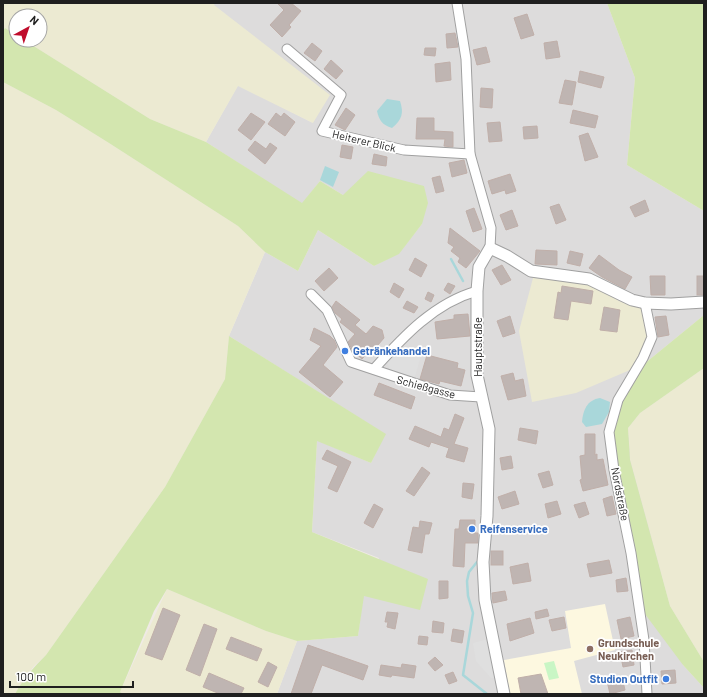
<svg xmlns="http://www.w3.org/2000/svg" width="707" height="697" font-family="Barlow,sans-serif">
<rect width="100%" height="100%" fill="#efeae5"/>
<!-- residential -->
<polygon fill="#dddcdc" points="215,3 607,3 635,78 627,165 704,211 704,315 638,369 620,401 683,665 704,688 704,694 277,694 297,641 358,636 363,596 379,558 312,532 317,440 371,463 385,434 229,336 265,252 298,271 318,230 374,266 399,253 422,224 343,195 320,181 302,204 206,142 238,85 313,123 213,5"/>
<!-- education -->
<polygon fill="#fdf8e0" points="605,604 615,650 574,661 582,694 510,694 504,660 571,648 565,611"/>
<!-- farmland -->
<g fill="#ecead2">
<polygon points="3,3 215,3 214,5 330,95 313,123 238,86 206,142 150,119 24,40 40,40 40,16 16,16 16,35 5,28 3,31"/>
<polygon points="3,82 56,110 109,143 238,226 265,252 229,336 225,379 165,487 46,655 34,666 21,684 15,694 3,694"/>
<polygon points="533,278 586,283 621,302 643,307 649,337 630,370 576,393 532,402 519,331"/>
<polygon points="704,368 704,662 670,606 630,460 628,428 640,413"/>
<polygon points="167,589 266,631 297,641 277,694 123,694 120,692"/>
</g>
<!-- grass -->
<g fill="#d3e6af">
<polygon points="607,3 704,3 704,211 627,165 635,78"/>
<polygon points="5,28 16,35 16,40 24,40 150,119 206,142 302,203 320,181 343,195 368,171 424,186 428,203 422,224 399,254 374,266 318,230 298,271 265,252 238,226 109,143 56,110 3,82 3,31"/>
<polygon points="704,315 704,368 640,413 628,428 630,460 670,606 704,662 704,688 683,665 642,610 616,470 613,432 620,401 638,369"/>
<path d="M229 336 386 434 371 463 317 441 312 532 428 579 420 610 364 596 358 636 297 641 266 631 167 589 154 611 120 692 123 694H15C23 679 34 667 46 655L165 487 225 379Z"/>
</g>
<!-- park -->
<polygon fill="#c9f6c5" points="554,661 559,678 549,680 544,663"/>
<!-- parking -->
<g fill="#dfdfdf">
<polygon points="399,347 422,352 414,380 391,373 387,361"/>
<polygon points="489,639 496,678 491,678 476,661 473,643"/>
</g>
<!-- water -->
<g fill="#a9d7da">
<path d="M387 99 400 101C404 113 402 120 392 128 382 125 379 120 377 111Z"/>
<polygon points="325,166 339,172 333,187 320,180"/>
<path d="M600 398 610 402 609 412 602 424 586 427 582 422C583 410 587 400 600 398Z"/>
</g>
<g fill="none" stroke-linecap="round" stroke-linejoin="round">
<!-- stream -->
<g stroke="#a9d7da" stroke-width="2.5">
<polyline points="451,259 463,281"/>
<polyline points="477,562 469,572 467,581 468,596 473,613 463,675 487,694"/>
</g>
</g>
<!-- building -->
<g fill="#bfb5b2" stroke="#c0afa9">
<polygon points="277,3 291,3 301,11 289,25 291,27 282,37 270,25 284,10"/>
<polygon points="527,14 534,35 521,39 514,18"/>
<polygon points="455,33 458,47 447,48 446,34"/>
<polygon points="557,41 560,57 546,59 544,43"/>
<polygon points="312,43 322,51 315,61 304,53"/>
<polygon points="486,47 490,62 477,65 473,50"/>
<polygon points="425,48 436,48 435,56 424,55"/>
<polygon points="331,60 343,71 336,79 324,69"/>
<polygon points="450,62 451,80 436,82 435,64"/>
<polygon points="580,71 604,77 601,88 578,82"/>
<polygon points="565,80 576,82 572,105 559,103"/>
<polygon points="481,88 493,89 492,108 480,107"/>
<polygon points="346,108 355,115 345,130 335,125"/>
<polygon points="573,110 598,116 595,128 570,123"/>
<polygon points="251,113 265,122 251,140 238,130"/>
<polygon points="276,113 281,117 284,113 295,122 285,136 268,124"/>
<polygon points="417,118 434,118 434,131 453,132 453,147 444,146 445,139 416,139"/>
<polygon points="500,122 502,141 489,142 487,123"/>
<polygon points="537,126 538,138 524,139 523,127"/>
<polygon points="588,133 598,157 585,161 579,136"/>
<polygon points="255,141 266,149 270,143 277,148 265,164 248,150"/>
<polygon points="342,145 353,147 351,159 340,157"/>
<polygon points="374,154 387,157 386,166 372,164"/>
<polygon points="464,160 467,173 452,177 449,163"/>
<polygon points="510,174 516,191 506,194 505,190 492,194 488,181"/>
<polygon points="440,176 444,191 436,193 432,178"/>
<polygon points="645,200 649,211 635,217 630,207"/>
<polygon points="559,204 566,220 556,224 550,207"/>
<polygon points="474,208 482,229 473,232 466,211"/>
<polygon points="512,210 518,226 506,230 500,215"/>
<polygon points="450,228 480,251 466,268 458,262 460,258 451,251 454,247 448,243"/>
<polygon points="536,250 557,251 557,265 535,264"/>
<polygon points="570,251 583,254 580,266 567,263"/>
<polygon points="599,255 619,270 632,277 625,289 602,277 589,268"/>
<polygon points="415,258 427,265 421,277 409,270"/>
<polygon points="502,265 511,280 501,285 492,270"/>
<polygon points="329,268 338,278 324,291 315,281"/>
<polygon points="650,276 665,276 665,295 651,295"/>
<rect x="697" y="276" width="7" height="19"/>
<polygon points="394,283 404,289 399,298 390,292"/>
<polygon points="448,283 455,286 450,294 444,290"/>
<polygon points="562,286 593,291 591,304 571,301 568,320 554,318 558,292 561,293"/>
<polygon points="428,292 434,295 431,302 425,299"/>
<polygon points="336,301 360,320 355,325 366,334 373,326 382,330 384,338 371,353 369,351 362,359 353,351 348,342 355,334 340,322 342,319 335,313 332,307"/>
<polygon points="407,301 418,307 414,313 403,308"/>
<polygon points="604,307 620,310 617,332 600,330"/>
<polygon points="468,314 470,336 437,339 435,322 454,319 454,315"/>
<polygon points="510,316 515,333 503,337 497,321"/>
<polygon points="666,316 669,335 658,337 655,317"/>
<polygon points="314,328 330,336 334,340 337,347 323,365 343,382 330,397 299,372 321,346 310,340"/>
<polygon points="427,355 458,363 457,368 465,370 461,386 440,381 439,384 420,379"/>
<polygon points="513,373 515,381 523,379 526,396 508,400 501,376"/>
<polygon points="379,383 415,397 411,409 374,395"/>
<polygon points="455,414 464,418 454,444 468,448 464,462 446,457 449,448 431,442 429,447 409,439 415,426 441,437 444,428 449,430"/>
<polygon points="520,428 538,431 536,444 518,440"/>
<polygon points="585,434 595,434 595,455 597,454 597,460 603,459 608,485 583,491 580,480 582,479 580,456 585,455"/>
<polygon points="327,450 351,462 337,492 328,488 338,466 322,459"/>
<polygon points="511,456 513,468 502,470 500,458"/>
<polygon points="422,467 430,473 414,496 406,491"/>
<polygon points="549,471 553,485 543,488 538,474"/>
<polygon points="463,483 474,484 472,499 462,497"/>
<polygon points="515,491 519,504 502,509 498,497"/>
<polygon points="612,496 616,514 607,516 603,499"/>
<polygon points="557,501 561,514 548,518 545,504"/>
<polygon points="585,502 589,514 579,518 574,505"/>
<polygon points="374,504 383,509 373,528 364,523"/>
<polygon points="460,520 475,520 475,533 478,533 478,543 465,543 464,567 453,566 455,529 459,529"/>
<polygon points="420,521 432,523 429,534 425,534 422,553 408,550 413,527 419,528"/>
<rect x="491" y="551" width="12" height="14"/>
<polygon points="609,560 612,573 590,577 587,564"/>
<polygon points="528,563 531,581 513,584 510,567"/>
<polygon points="626,578 628,591 617,592 616,580"/>
<polygon points="439,581 448,581 448,598 439,599"/>
<polygon points="505,591 507,600 493,603 492,593"/>
<polygon points="163,608 180,615 162,660 145,654"/>
<polygon points="547,609 549,616 536,619 535,612"/>
<polygon points="387,612 398,613 395,629 387,627 388,622 385,622"/>
<polygon points="564,617 566,628 552,631 549,620"/>
<polygon points="630,617 634,636 621,639 617,620"/>
<polygon points="530,618 534,633 510,641 507,624"/>
<polygon points="433,621 444,623 443,633 432,632"/>
<polygon points="204,624 217,629 200,676 186,670"/>
<polygon points="453,629 464,631 462,643 451,641"/>
<polygon points="419,636 428,637 427,645 418,644"/>
<polygon points="231,637 262,649 257,661 226,649"/>
<polygon points="308,645 368,666 363,680 322,665 311,694 291,694"/>
<polygon points="632,650 634,665 623,667 620,652"/>
<polygon points="435,657 443,665 435,671 428,663"/>
<polygon points="268,662 277,667 268,687 258,682"/>
<polygon points="402,664 416,666 414,678 392,675 391,677 379,675 381,665 401,668"/>
<polygon points="675,670 676,683 662,684 661,671"/>
<polygon points="453,672 457,681 449,684 445,675"/>
<polygon points="209,673 244,688 241,694 220,694 203,687"/>
<polygon points="541,674 548,694 521,694 518,678"/>
<polygon points="622,677 625,690 610,694 607,681"/>
</g>
<g fill="none" stroke-linecap="round" stroke-linejoin="round">
<defs>
<g id="minor">
<polyline points="457,3 466,59 470,154 491,228 490,248"/>
<polyline points="287,49 341,95 322,131 404,150 470,154"/>
<polyline points="311,294 327,310 351,362 450,395 481,397"/>
<polyline points="645,303 652,337 643,358 618,400 609,432 614,470 631,553 644,640 647,694"/>
<path d="M374 369C403 337 434 303 477 291"/>
</g>
<polyline id="tertiary" points="504,694 485,600 483,562 487,516 489,429 477,375 477,291 479,267 490,248 507,256 531,271 589,279 632,300 645,303 671,304 704,302"/>
</defs>
<!-- minor casing -->
<use href="#minor" stroke="#a0a0a0" stroke-width="11"/>
<!-- tertiary casing -->
<use href="#tertiary" stroke="#a0a0a0" stroke-width="13"/>
<!-- minor -->
<use href="#minor" stroke="#fff" stroke-width="9"/>
<!-- tertiary -->
<use href="#tertiary" stroke="#fff" stroke-width="11"/>
</g>
<!-- markers -->
<g fill="#3f7fe0" stroke="#fff" stroke-width="1.5">
<circle cx="345" cy="351" r="4"/>
<circle cx="472" cy="529" r="4"/>
<circle cx="666" cy="679" r="4"/>
</g>
<circle fill="#8d6e63" stroke="#fff" stroke-width="1.5" cx="590" cy="649" r="4"/>
<g text-anchor="middle" stroke-width="3.5" stroke-linejoin="round" paint-order="stroke">
<!-- street labels -->
<g font-size="11" fill="#1f1f1f" stroke="#fff">
<text transform="translate(364 141) rotate(13)" y="4">Heiterer Blick</text>
<text transform="translate(478 347) rotate(-90)" y="4">Hauptstraße</text>
<text transform="translate(426 387) rotate(15)" y="4">Schießgasse</text>
<text transform="translate(620 494) rotate(79)" y="4">Nordstraße</text>
</g>
<!-- shop labels -->
<g font-size="11" font-weight="bold" fill="#366cbe" stroke="#fff" text-anchor="start">
<text x="353" y="355">Getränkehandel</text>
<text x="480" y="533">Reifenservice</text>
<text x="658" y="683" text-anchor="end">Studion Outfit</text>
</g>
<!-- education labels -->
<g font-size="11" font-weight="bold" fill="#785e54" stroke="#fff" text-anchor="start">
<text x="598" y="647">Grundschule<tspan x="598" dy="13">Neukirchen</tspan></text>
</g>
</g>
<!-- border -->
<rect width="707" height="697" fill="none" stroke="#1f1f1f" stroke-width="8"/>
<!-- north arrow -->
<g transform="translate(28 28) rotate(40)"><circle r="19" fill="#ffffff" stroke="#a5a5a5"/>
<path d="M0-3L7 15L0 10L-7 15Z" fill="#c00d2b"/>
<text y="-6" font-size="11" font-weight="bold" text-anchor="middle" fill="#1f1f1f">N</text>
</g>
<!-- scale -->
<path d="M10 681v6h123v-6" fill="none" stroke="#1f1f1f" stroke-width="2"/>
<text x="16" y="681" font-size="12" fill="#1f1f1f" stroke="#ffffff" stroke-width="3" paint-order="stroke">100 m</text>
</svg>
